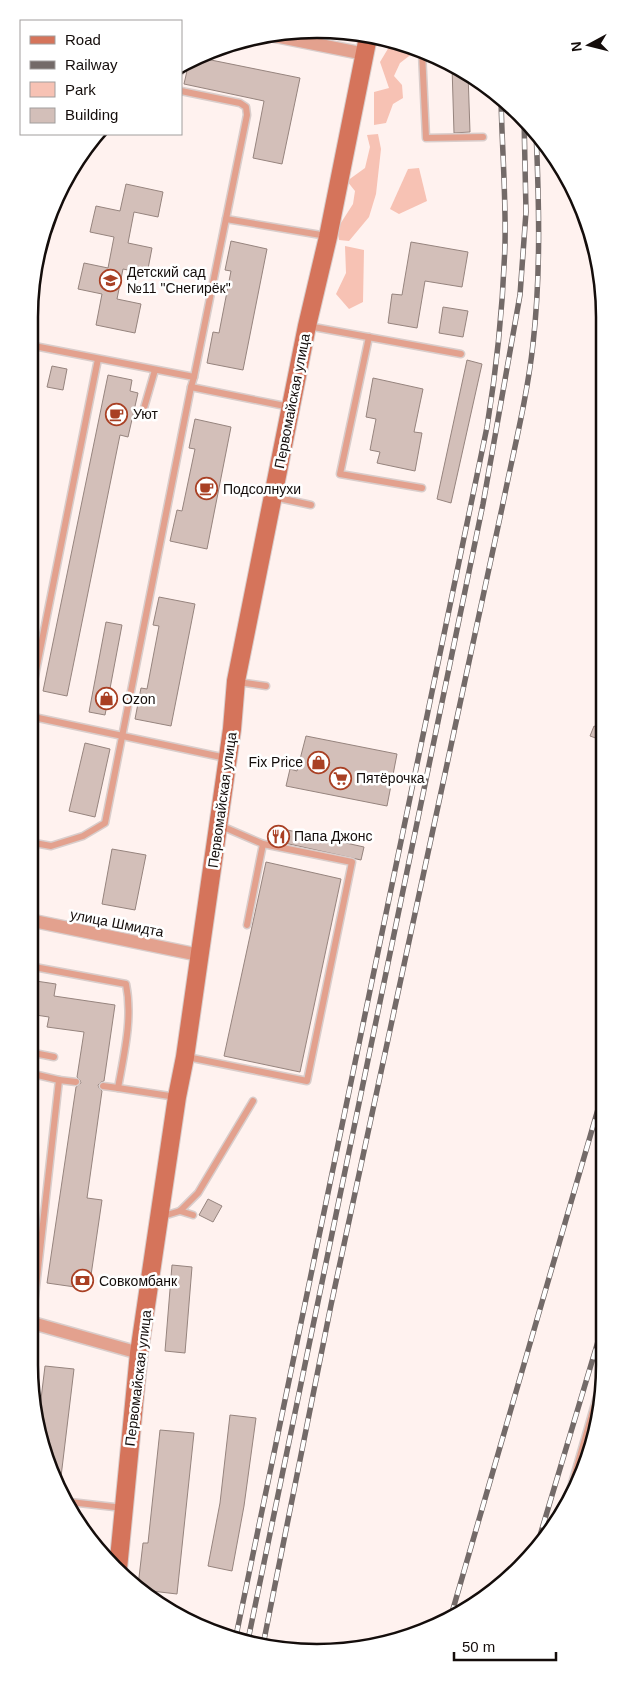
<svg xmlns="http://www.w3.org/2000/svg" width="634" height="1682" font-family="Arial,sans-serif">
<rect width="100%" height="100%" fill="#fff2ef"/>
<!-- green -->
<g fill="#f7c2b4">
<polygon points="397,41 417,50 400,63 394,76 402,85 403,98 393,104 386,123 374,125 374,92 389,88 380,62 389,47"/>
<polygon points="378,134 381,149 376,194 369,217 349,241 339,240 337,229 353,204 355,191 347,181 365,168 370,147 367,135"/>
<polygon points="419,168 427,201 399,214 390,209 408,169"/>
<polygon points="345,246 364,250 363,302 349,309 336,294 346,273"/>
</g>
<!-- building -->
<g fill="#d3bfb9" stroke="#96847e">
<polygon points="201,58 300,78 282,164 253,158 264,101 184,84 189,62"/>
<polygon points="452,66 468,73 470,132 454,133"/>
<polygon points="126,184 163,192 158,217 134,212 128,243 152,248 147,274 123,269 117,299 141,304 135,333 96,325 102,294 78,289 84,263 108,268 114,237 90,232 96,206 120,211"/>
<polygon points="231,241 267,249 243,370 207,363 213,332 219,333 231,271 225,270"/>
<polygon points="411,242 468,252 462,287 425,281 417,328 388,323 392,294 402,295"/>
<polygon points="443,307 468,311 463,337 439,333"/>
<polygon points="467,360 482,364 451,503 437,499"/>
<polygon points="52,366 67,369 63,390 47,387"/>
<polygon points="108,375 132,380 130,391 138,393 128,437 120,435 67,696 43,691"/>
<polygon points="373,378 423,389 414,432 422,433 415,471 377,463 380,452 370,450 376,419 366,417"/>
<polygon points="195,419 231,427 207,549 170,541 177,510 182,511 195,449 189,448"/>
<polygon points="159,597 195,604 171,726 135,719 141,688 147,689 159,626 153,625"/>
<polygon points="106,622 122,625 105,715 89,712"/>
<polygon points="594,726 604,730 601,740 590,736"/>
<polygon points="306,736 397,754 387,806 286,786 290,769 297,771"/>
<polygon points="85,743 110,749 95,817 69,811"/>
<polygon points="274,827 364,847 361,860 271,840"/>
<polygon points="112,849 146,855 135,910 102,904"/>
<polygon points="266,862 341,879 300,1072 224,1056"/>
<polygon points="29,980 56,984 54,996 115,1005 104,1081 101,1082 98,1085 99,1088 102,1091 87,1198 102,1200 89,1289 47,1283 76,1087 81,1083 80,1080 77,1077 84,1032 47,1027 49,1017 29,1014"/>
<polygon points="208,1199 222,1206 213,1222 199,1215"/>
<polygon points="172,1265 192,1267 185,1353 165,1351"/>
<polygon points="45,1366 74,1369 60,1485 44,1458 38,1424"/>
<polygon points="230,1415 256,1418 244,1506 232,1571 208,1566 220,1503"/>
<polygon points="160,1430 194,1433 177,1594 143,1590 138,1586 143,1543 148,1543"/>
</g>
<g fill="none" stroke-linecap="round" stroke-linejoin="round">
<defs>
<g id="service">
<polyline points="422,52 426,138 483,137"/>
<polyline points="181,71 183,64"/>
<polyline points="181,91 240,103 246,107 247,115 194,377"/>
<polyline points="226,219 327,236"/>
<polyline points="308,326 461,354"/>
<polyline points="369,337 340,474 422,488"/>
<polyline points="29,345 194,377 191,387 290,407"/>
<polyline points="144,408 155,370"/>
<polyline points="274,497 311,505"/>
<polyline points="238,682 266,686"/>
<polyline points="29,706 98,359"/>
<polyline points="29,716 226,758"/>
<polyline points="29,842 51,846 83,836 105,823 191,387"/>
<polyline points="247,925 263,844"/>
<path d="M29 966 126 984C133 1018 124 1054 118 1088L176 1097"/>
<polyline points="29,1052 54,1057"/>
<polyline points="187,1057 307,1081 352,862 263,844 219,825"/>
<polyline points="29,1073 59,1080 32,1323"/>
<polyline points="59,1080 76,1082"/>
<polyline points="103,1086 118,1088"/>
<polyline points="180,1211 193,1215"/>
<polyline points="160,1217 180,1211 198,1193 253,1101"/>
<polyline points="569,1494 605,1369"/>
<polyline points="70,1502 123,1508"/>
</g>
<g id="minor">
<polyline points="270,35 365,54"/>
<polyline points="29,920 199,955"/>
<polyline points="29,1322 139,1353"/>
</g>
<polyline id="secondary" points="118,1569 139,1353 177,1097 185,1057 232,729 236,681 307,326 328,237 368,37"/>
</defs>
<!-- service casing -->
<use href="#service" stroke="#d9cdcb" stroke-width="9"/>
<!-- minor casing -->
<use href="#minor" stroke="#d9cdcb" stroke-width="15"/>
<!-- secondary casing -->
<use href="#secondary" stroke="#d9cdcb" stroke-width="20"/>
<!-- service -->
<use href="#service" stroke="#e3a18e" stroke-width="6"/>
<!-- minor -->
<use href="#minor" stroke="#e3a18e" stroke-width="12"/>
<!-- secondary -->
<use href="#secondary" stroke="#d5745b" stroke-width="18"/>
<defs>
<g id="rail">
<polyline points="536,1549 605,1318"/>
<polyline points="451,1616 605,1085"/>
<path d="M236 1636 487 427C497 366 503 305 505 244 506 196 502 147 501 99"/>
<polyline points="248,1640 483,504 520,295 526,212 524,118"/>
<path d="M263 1645 331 1305 502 508C513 453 527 399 533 344 541 273 539 202 536 131"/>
</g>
</defs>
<!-- rail casing -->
<use href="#rail" stroke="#736a68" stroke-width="5.5"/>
<!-- rail -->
<use href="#rail" stroke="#fff" stroke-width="4" stroke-dasharray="11" stroke-linecap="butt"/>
</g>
<!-- icons -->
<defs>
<symbol id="school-ring" viewBox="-11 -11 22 22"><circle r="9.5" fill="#fff" stroke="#a94024" stroke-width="1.5"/><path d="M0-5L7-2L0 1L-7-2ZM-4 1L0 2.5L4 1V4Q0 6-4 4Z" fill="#a94024"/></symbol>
<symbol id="cafe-ring" viewBox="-11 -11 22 22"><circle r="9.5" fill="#fff" stroke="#a94024" stroke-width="1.5"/><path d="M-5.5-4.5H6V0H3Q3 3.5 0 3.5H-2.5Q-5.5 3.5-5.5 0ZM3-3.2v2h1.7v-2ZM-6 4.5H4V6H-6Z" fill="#a94024"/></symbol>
<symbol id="shop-ring" viewBox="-11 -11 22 22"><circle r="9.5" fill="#fff" stroke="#a94024" stroke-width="1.5"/><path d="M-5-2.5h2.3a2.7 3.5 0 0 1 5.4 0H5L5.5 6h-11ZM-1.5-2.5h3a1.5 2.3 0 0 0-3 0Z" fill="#a94024"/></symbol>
<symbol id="supermarket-ring" viewBox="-11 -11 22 22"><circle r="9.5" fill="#fff" stroke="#a94024" stroke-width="1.5"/><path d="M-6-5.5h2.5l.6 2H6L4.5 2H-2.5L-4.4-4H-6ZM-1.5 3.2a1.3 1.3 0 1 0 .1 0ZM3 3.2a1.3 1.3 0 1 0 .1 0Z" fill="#a94024"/></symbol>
<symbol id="restaurant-ring" viewBox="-11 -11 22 22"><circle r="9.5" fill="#fff" stroke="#a94024" stroke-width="1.5"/><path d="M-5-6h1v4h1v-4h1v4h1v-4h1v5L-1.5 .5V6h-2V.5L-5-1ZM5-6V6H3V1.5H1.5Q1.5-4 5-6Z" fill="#a94024"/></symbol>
<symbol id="bank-ring" viewBox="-11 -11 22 22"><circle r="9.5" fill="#fff" stroke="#a94024" stroke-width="1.5"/><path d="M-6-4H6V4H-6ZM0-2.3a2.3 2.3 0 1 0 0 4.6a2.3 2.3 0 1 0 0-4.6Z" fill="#a94024"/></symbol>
</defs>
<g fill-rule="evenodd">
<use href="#school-ring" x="98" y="268" width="25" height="25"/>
<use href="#cafe-ring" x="104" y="402" width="25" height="25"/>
<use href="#cafe-ring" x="194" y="476" width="25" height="25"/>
<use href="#shop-ring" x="94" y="686" width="25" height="25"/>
<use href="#shop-ring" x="306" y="750" width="25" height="25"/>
<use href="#supermarket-ring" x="328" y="766" width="25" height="25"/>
<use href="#restaurant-ring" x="266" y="824" width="25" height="25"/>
<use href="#bank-ring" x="70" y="1268" width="25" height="25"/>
</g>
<g text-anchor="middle" stroke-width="5" stroke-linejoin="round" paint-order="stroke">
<!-- poi labels -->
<g font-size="14" fill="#140d0b" stroke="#fff" text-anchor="start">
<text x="127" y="277">Детский сад<tspan x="127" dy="16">№11 "Снегирёк"</tspan></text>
<text x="133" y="419">Уют</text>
<text x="223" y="494">Подсолнухи</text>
<text x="122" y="704">Ozon</text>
<text x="303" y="767" text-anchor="end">Fix Price</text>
<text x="356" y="783">Пятёрочка</text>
<text x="294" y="841">Папа Джонс</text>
<text x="99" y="1286">Совкомбанк</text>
</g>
<!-- street labels -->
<g font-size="14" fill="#140d0b" stroke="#fff">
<text transform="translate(292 401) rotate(-79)" y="5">Первомайская улица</text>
<text transform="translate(222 800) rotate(-82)" y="5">Первомайская улица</text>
<text transform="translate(117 923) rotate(11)" y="5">улица Шмидта</text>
<text transform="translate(138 1378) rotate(-83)" y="5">Первомайская улица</text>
</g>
</g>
<!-- crop -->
<path d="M0 0H634V1682H0ZM317 38H317A279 279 0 0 1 596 317V1365A279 279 0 0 1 317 1644H317A279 279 0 0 1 38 1365V317A279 279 0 0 1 317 38Z" fill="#fff" fill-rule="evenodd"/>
<path fill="none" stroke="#140d0b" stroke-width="2.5" d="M317 38H317A279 279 0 0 1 596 317V1365A279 279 0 0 1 317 1644H317A279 279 0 0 1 38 1365V317A279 279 0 0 1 317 38Z"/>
<!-- legend -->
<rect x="20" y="20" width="162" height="115" fill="#ffffff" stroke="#a19e9d"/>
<rect x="30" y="36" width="25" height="8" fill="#d5745b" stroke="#a19e9d"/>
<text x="65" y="45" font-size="15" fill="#140d0b">Road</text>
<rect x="30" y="61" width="25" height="8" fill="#736a68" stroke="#a19e9d"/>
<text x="65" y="70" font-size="15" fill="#140d0b">Railway</text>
<rect x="30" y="82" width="25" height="15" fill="#f7c2b4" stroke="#a19e9d"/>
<text x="65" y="95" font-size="15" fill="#140d0b">Park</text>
<rect x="30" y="108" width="25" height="15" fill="#d3bfb9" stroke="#a19e9d"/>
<text x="65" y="120" font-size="15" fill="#140d0b">Building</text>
<!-- north arrow -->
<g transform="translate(589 45) rotate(263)" stroke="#ffffff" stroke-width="4" paint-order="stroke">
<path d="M0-4L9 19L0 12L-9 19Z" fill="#140d0b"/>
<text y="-8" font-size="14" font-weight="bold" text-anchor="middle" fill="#140d0b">N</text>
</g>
<!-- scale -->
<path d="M454 1652v8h102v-8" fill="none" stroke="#140d0b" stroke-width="2.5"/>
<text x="462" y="1652" font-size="15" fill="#140d0b" stroke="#ffffff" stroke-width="4" paint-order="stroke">50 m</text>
</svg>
